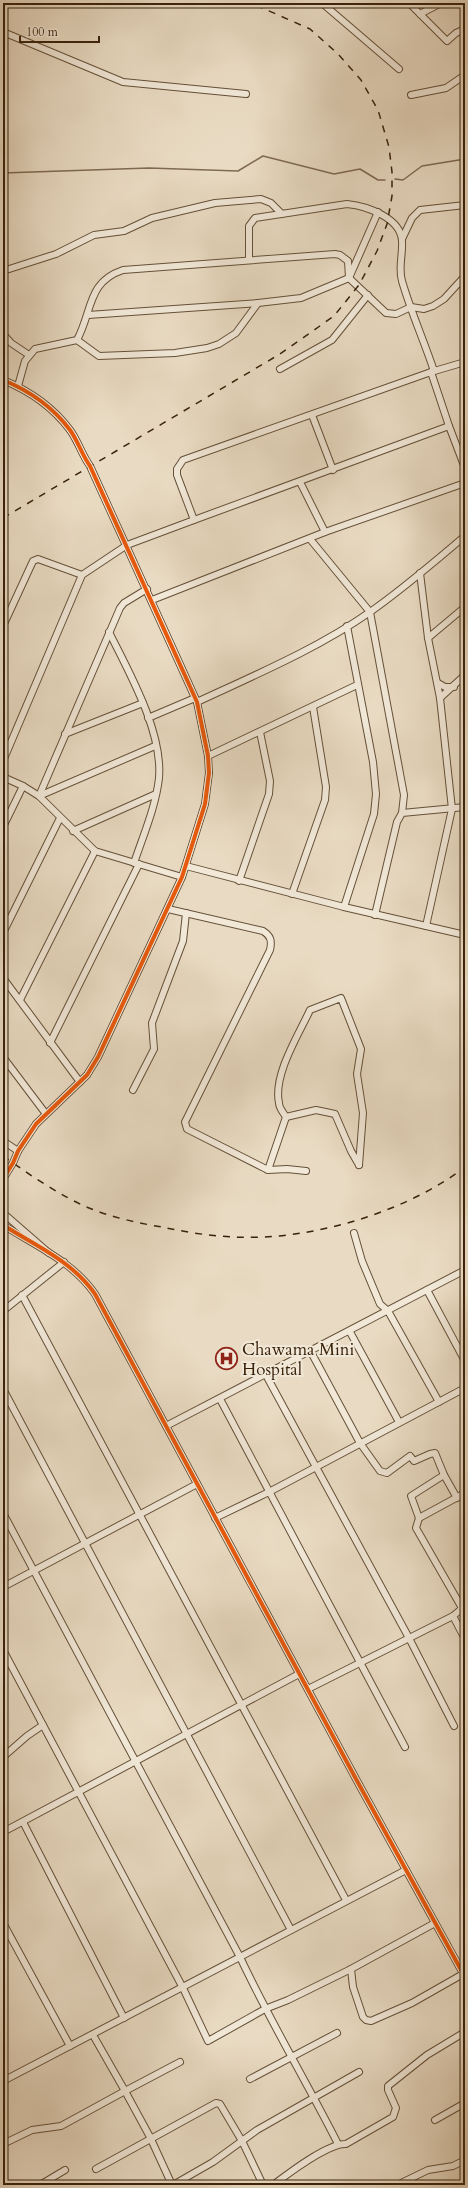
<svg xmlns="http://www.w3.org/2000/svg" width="468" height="2188" font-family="Cardo,serif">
<rect width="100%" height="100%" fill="#e9dbc3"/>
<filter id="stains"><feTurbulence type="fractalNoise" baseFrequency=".005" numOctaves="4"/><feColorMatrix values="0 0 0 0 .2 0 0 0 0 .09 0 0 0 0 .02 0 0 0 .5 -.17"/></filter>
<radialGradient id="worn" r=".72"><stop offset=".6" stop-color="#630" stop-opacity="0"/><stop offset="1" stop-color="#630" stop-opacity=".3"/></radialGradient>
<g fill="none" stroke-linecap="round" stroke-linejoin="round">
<!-- stream -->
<g stroke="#7f6b53" stroke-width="1.5">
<polyline points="3,173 149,168 238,171 263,156 334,174 360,169 378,180 385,180"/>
<polyline points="395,179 403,180 422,166 465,159"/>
</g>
<defs>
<g id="minor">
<polyline points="322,3 399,69"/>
<polyline points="409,3 447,41 456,33 465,29"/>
<polyline points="420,14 441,3"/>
<polyline points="3,32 123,82 246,94"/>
<polyline points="411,95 446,88 465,75"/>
<polyline points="402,239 412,218 420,210 465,205"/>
<path d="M249 259V226L255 218 347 204C367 206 401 218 402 241 403 255 398 268 402 281 411 312 424 341 434 371"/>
<polyline points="3,271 56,254 94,235 124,231 152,218 215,203 261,199 271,203 282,214"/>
<polyline points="349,278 386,313 396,314 411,307 424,309 433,306 444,299 465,276"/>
<polyline points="88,315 258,303"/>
<polyline points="3,334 11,343 29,355"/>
<polyline points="77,340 99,356 175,353 207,348 219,344 236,333 258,303 301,298 349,278 378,212"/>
<polyline points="280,369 332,340 368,295"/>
<polyline points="431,372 449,426"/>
<path d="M3 380C30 391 52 406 70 430 78 441 82 455 90 466L197 702 208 756 209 773 205 804 182 877 98 1057 87 1075 36 1124 18 1151 13 1163 3 1179"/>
<path d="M18 386 25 361 35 349 77 340C93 310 87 282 123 270L335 254 340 255 348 261 349 278"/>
<polyline points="312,415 333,470"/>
<polyline points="300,482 325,532"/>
<polyline points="194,520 449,426 465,468"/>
<polyline points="310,539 370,612 404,795 402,813"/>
<polyline points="420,573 428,638 440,698 452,809 426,926"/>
<polyline points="147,589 124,603 120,608 39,796 95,851 182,877"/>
<polyline points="152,600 325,532 465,483"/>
<polyline points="3,626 33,561 38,559 82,575"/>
<path d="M109 632C129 672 163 732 159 778 156 806 143 836 134 863"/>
<polyline points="428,638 465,607"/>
<polyline points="438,683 445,687 454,687"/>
<polyline points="440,698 465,675"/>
<path d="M197 702C255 675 317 649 370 612 403 589 434 562 465 536"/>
<polyline points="148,718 195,698"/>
<polyline points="65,734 143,703"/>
<polyline points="208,756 357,685"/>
<polyline points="3,761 82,575 127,545 194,520 177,475 177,469 183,460 431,372 465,362"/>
<polyline points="3,777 23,786"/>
<polyline points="3,827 23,786 39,796 155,746"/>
<polyline points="73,831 156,794"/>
<polyline points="186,866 344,907 465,935"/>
<polyline points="239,881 269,794 270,781 260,732"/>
<polyline points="292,894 325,800 326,787 313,707"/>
<polyline points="344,907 374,814 376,794 373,762 347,626"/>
<path d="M168 909 263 931C271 936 272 941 270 950L187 1118 185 1122 187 1129 268 1170 287 1169 306 1171"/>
<polyline points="375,915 397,822 402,813 465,807"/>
<polyline points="3,933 60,818"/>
<polyline points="3,978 80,1082"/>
<polyline points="20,1000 95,851"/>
<polyline points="50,1043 139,864"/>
<polyline points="3,1057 46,1114"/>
<polyline points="133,1090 154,1049 152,1023 183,941 186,913"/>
<polyline points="286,1117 316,1110 335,1114 351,1151 359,1165"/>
<polyline points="3,1141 18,1151"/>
<path d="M268 1170 286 1117C283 1112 279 1108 279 1103 273 1075 298 1036 310 1010L341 998 361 1049 357 1074 363 1113 359 1165"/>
<polyline points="3,1213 49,1253"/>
<path d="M3 1225C36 1246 72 1261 95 1294L356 1779 465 1977"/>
<polyline points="354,1233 362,1261 380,1304 388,1311 439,1402"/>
<polyline points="427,1290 465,1361"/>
<polyline points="22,1295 346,1900"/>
<polyline points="3,1311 64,1262"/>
<polyline points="350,1332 399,1422"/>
<polyline points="311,1352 360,1443 380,1471 387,1473 410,1456 414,1461 430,1454 435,1453 444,1475 457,1498"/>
<polyline points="266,1375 409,1638 454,1726"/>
<polyline points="3,1389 291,1930"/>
<polyline points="220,1399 405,1747"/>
<polyline points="166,1426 465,1270"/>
<path d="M3 1513 240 1957C270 2021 306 2081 338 2144"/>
<polyline points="215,1518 269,1492 465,1388"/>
<polyline points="419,1518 411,1496 444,1475"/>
<polyline points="3,1587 197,1484"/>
<polyline points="462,1608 416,1528 419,1518 465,1493"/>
<polyline points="453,1616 465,1639"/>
<polyline points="3,1650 183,1988 208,2041 265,2009 288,2000 351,1969 435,1923"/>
<polyline points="308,1689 453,1616 465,1606"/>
<polyline points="3,1757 27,1736 43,1725"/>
<polyline points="23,1822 124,2018"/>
<polyline points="3,1832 299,1674"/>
<polyline points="3,1923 70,2046"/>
<polyline points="351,1969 353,1987 363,2017 366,2020 371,2021 412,2003 463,1974"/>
<polyline points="93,2035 125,2091 180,2062"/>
<polyline points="250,2079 337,2033"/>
<polyline points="3,2081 406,1870"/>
<polyline points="435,2120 465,2103"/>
<polyline points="3,2144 32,2130 61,2126 125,2091 150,2137 172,2185"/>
<polyline points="96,2169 216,2103 220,2104 242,2141 263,2185"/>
<polyline points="40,2185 65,2170"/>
<polyline points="173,2185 213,2162 257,2130 359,2072"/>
<path d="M273 2185C289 2173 328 2143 346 2144L393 2117 396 2108 388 2090V2086L427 2055 465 2032"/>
<polyline points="397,2185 428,2170 453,2166 465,2160"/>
</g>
</defs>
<!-- minor casing -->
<use href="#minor" stroke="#655038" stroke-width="8"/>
<!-- minor -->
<use href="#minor" stroke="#f1e8d8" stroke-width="6"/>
<!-- rail -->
<g stroke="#39220a" stroke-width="1.5" stroke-dasharray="7 7" stroke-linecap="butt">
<polyline points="3,518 280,354 334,316 359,285 377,251 387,224 392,196 392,172 389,147 378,110 361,80 338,54 310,29 251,3"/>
<path d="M3 1156C27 1173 62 1197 89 1208 111 1217 137 1223 162 1227 185 1232 210 1236 234 1237 309 1241 405 1213 465 1167"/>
</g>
<defs>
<g id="cycleway">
<path d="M3 380C30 391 52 406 70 430 78 441 82 455 90 466L197 702 208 756 209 773 205 804 182 877 98 1057 87 1075 36 1124 18 1151 13 1163 3 1179"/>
<path d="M3 1225C36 1246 72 1261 95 1294L356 1779 465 1977"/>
</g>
</defs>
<!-- cycleway casing -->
<use href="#cycleway" stroke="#f1e8d8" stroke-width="6"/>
<!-- cycleway -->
<use href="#cycleway" stroke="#e8590c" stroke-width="4"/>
</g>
<!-- icons -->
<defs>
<symbol id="hospital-ring" viewBox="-11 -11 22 22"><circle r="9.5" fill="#f1e8d8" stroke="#8f2418" stroke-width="1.5"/><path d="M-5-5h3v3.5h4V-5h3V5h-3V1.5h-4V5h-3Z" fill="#8f2418"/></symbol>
</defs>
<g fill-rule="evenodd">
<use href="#hospital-ring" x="214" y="1346" width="25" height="25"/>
</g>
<g text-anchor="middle" stroke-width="4" stroke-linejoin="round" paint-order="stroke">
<!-- poi labels -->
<g font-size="17" fill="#39220a" stroke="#f1e8d8" text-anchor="start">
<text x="242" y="1355">Chawama Mini<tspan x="242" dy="20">Hospital</tspan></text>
</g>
</g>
<!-- margin -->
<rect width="468" height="2188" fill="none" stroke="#e9dbc3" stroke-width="16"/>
<rect x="4" y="4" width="460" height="2180" fill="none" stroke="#39220a" stroke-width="2"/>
<rect x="8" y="8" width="452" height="2172" fill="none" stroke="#39220a"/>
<!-- scale -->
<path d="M20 36v6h79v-6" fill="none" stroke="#39220a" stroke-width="2"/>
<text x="26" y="36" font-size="12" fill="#39220a" stroke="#f1e8d8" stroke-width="3" paint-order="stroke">100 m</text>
<rect width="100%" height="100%" filter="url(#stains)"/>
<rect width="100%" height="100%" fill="url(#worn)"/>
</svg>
